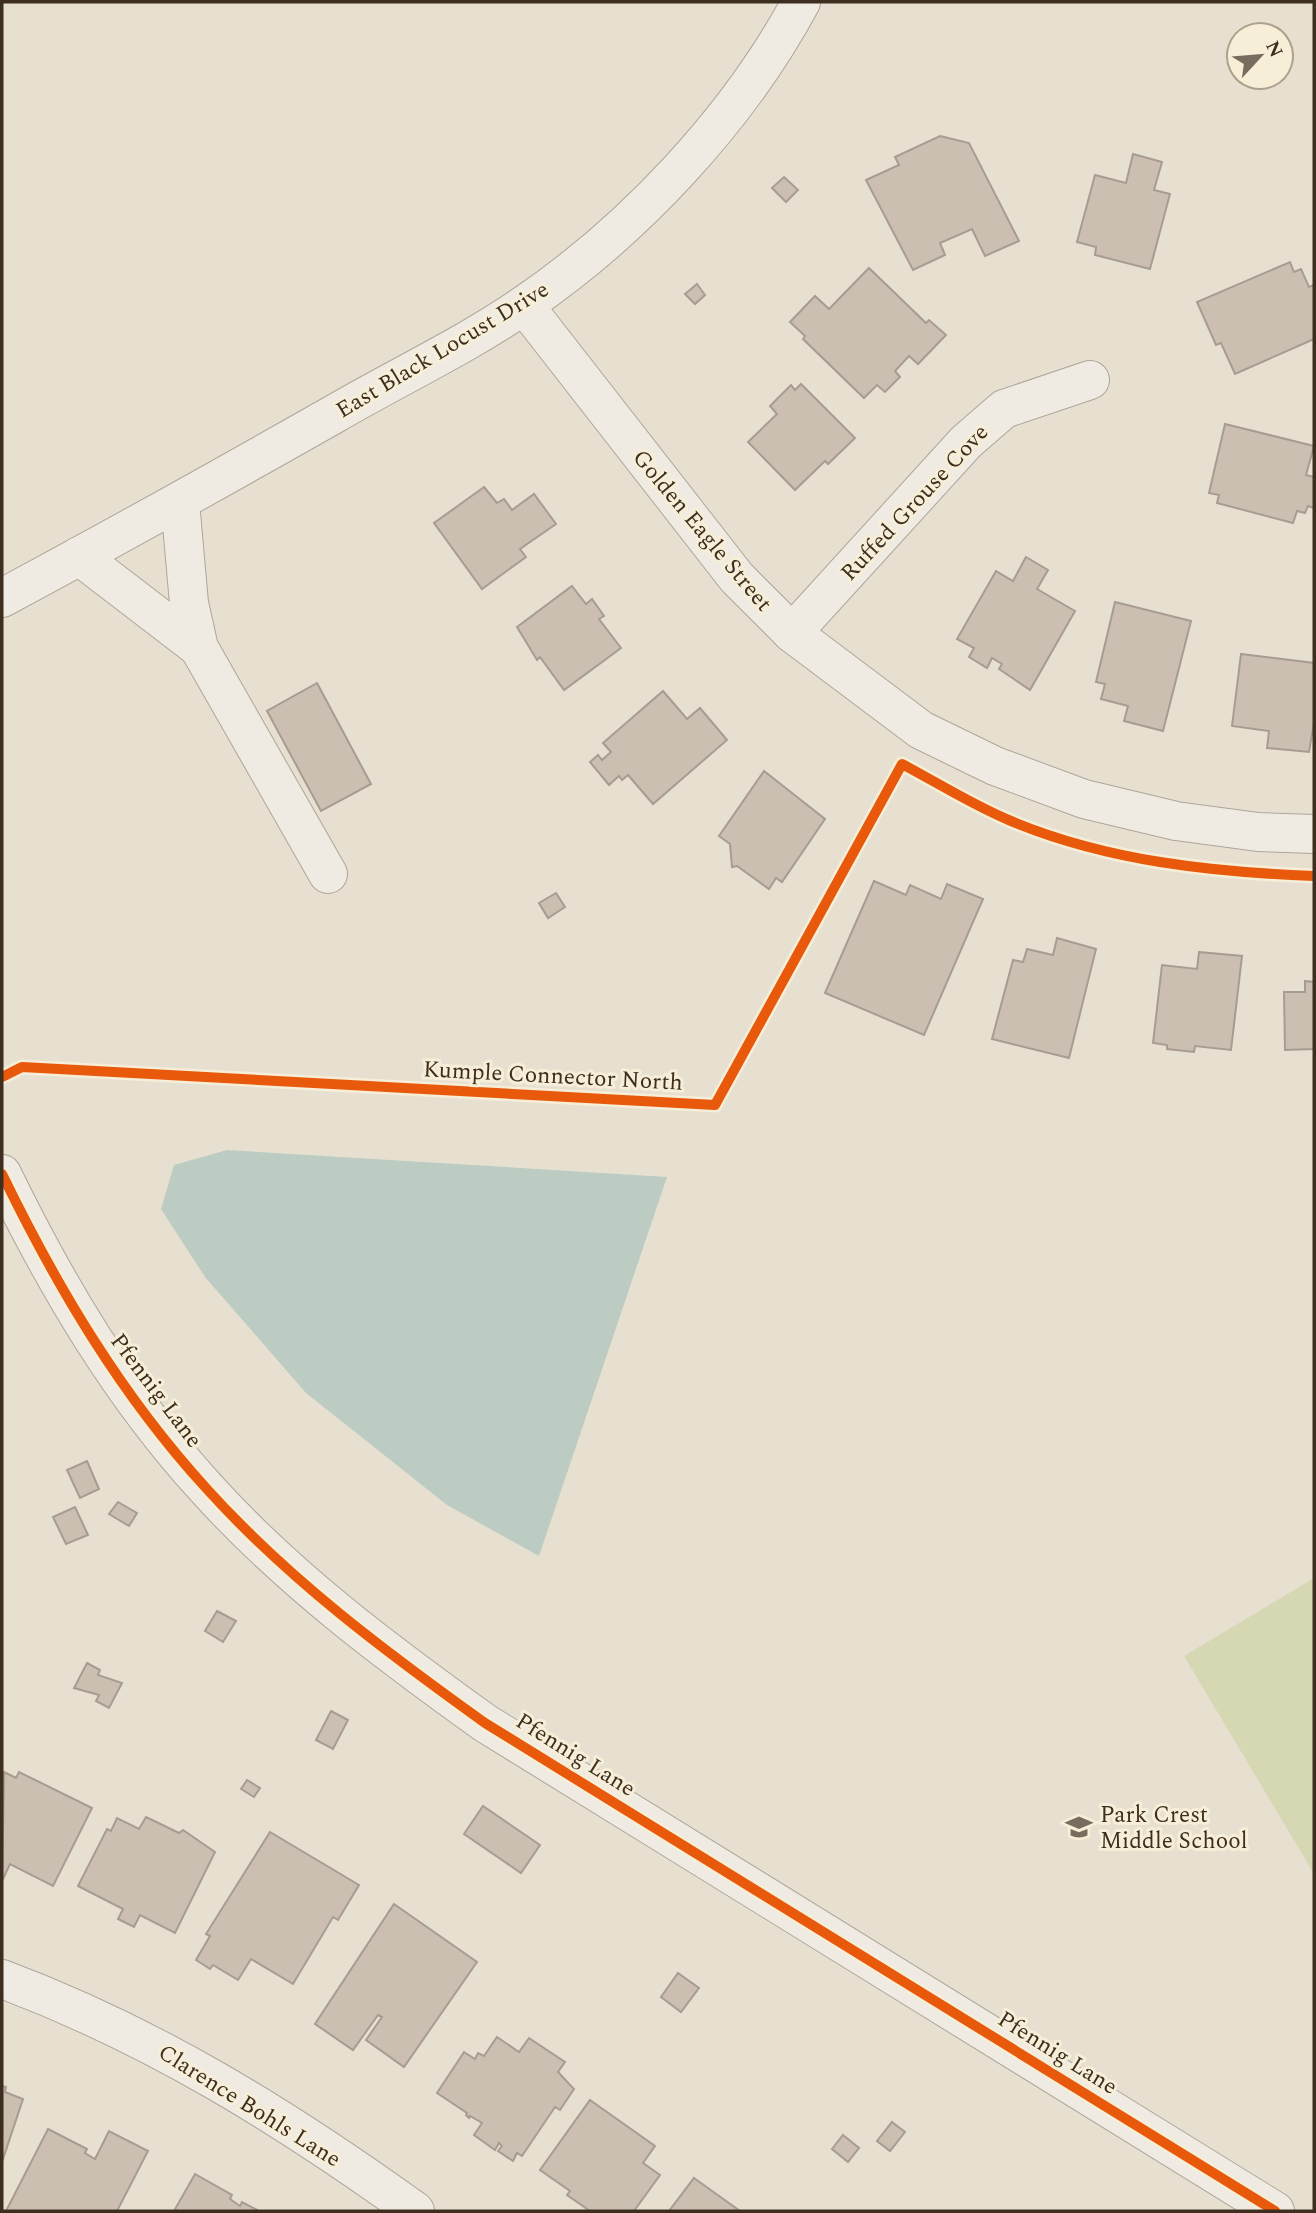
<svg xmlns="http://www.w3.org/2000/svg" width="1316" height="2213" font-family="Spectral,serif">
<rect width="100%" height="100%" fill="#e7e0d1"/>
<!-- green -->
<polygon fill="#d6d7b3" points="1314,1578 1314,1874 1184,1656"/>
<!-- water -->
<polygon fill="#bcccc2" points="227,1150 667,1177 539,1556 447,1505 306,1393 205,1277 161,1209 174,1165"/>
<!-- building -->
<g fill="#cbbfb2" stroke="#a89c90" stroke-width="2">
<polygon points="940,136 969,143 1019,241 985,256 972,229 940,243 945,255 913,270 866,180 899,165 895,157"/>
<polygon points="1133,154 1162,162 1154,190 1170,194 1150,269 1095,255 1096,247 1077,242 1095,175 1126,183"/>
<polygon points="784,177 798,190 786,202 772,188"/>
<polygon points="1290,262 1294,272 1301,269 1309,287 1314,285 1314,339 1235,374 1221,343 1216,345 1197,302"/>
<polygon points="869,268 926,323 929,320 946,335 918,364 909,356 895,371 900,377 885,392 877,385 864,398 803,339 805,336 790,322 815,296 829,309"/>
<polygon points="697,284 705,295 695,304 685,294"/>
<polygon points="801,384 855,438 828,464 825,461 795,490 748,442 777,414 770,406 791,385 795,390"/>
<polygon points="1225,424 1314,446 1306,475 1314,477 1314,508 1308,506 1305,513 1297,511 1293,523 1217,503 1219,495 1209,493"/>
<polygon points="484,487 497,503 504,499 512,510 534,494 556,524 520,549 526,557 482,589 434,523"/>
<polygon points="1026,557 1048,570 1037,589 1075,611 1030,690 999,669 1002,664 992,658 987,668 969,657 974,648 957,639 996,571 1013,581"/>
<polygon points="572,586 586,604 592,599 604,616 599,619 621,648 564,690 540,657 537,660 517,627"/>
<polygon points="1115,602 1191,621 1163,731 1124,721 1128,706 1101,699 1105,684 1096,682"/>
<polygon points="1241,654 1314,663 1314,723 1309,752 1267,748 1269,731 1232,726"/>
<polygon points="317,683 371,784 321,811 267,711"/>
<polygon points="663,691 687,719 700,708 727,740 653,804 628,775 622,780 619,776 609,785 590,762 598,755 602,760 611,752 603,743"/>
<polygon points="764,771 825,819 782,882 776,878 769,889 737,866 732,867 730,844 719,836"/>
<polygon points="874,881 906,895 910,885 941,899 947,884 983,899 924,1035 825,993"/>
<polygon points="556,893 565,907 548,918 539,903"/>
<polygon points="1057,938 1096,949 1069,1058 992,1039 1013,960 1023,962 1027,949 1053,955"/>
<polygon points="1199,952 1242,956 1231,1050 1195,1046 1194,1052 1167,1049 1167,1045 1153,1043 1162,965 1197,969"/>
<polygon points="1305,981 1314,982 1314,1049 1285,1050 1284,992 1305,992"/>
<polygon points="87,1461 99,1489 80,1498 67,1470"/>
<polygon points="118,1502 137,1513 129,1526 109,1514"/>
<polygon points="75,1507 88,1535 66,1544 53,1517"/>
<polygon points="217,1611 236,1621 223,1642 205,1631"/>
<polygon points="87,1663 100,1670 98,1675 122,1683 109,1708 96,1701 99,1695 74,1688"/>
<polygon points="331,1711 348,1720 333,1749 316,1740"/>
<polygon points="4,1772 16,1778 19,1772 92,1808 53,1886 10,1864 2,1881"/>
<polygon points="247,1780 260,1788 254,1797 241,1789"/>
<polygon points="483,1806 540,1845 521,1873 464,1834"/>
<polygon points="146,1817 179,1833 183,1830 215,1852 175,1933 140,1915 134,1927 118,1919 123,1909 78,1886 107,1829 111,1831 117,1818 139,1829"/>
<polygon points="270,1832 359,1885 338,1920 333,1917 293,1984 251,1959 238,1980 213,1965 210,1969 196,1960 210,1936 206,1934"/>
<polygon points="394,1904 477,1962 404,2067 366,2040 382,2017 378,2015 353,2050 315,2024"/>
<polygon points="678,1973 699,1988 681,2012 661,1997"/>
<polygon points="497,2037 519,2052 529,2038 565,2062 558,2072 574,2089 560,2110 555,2107 522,2156 517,2153 513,2161 498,2151 502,2146 499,2143 495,2150 474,2135 482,2123 470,2116 469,2118 466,2115 467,2113 437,2093 464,2052 475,2059 478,2053 484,2056"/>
<polygon points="2,2086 6,2087 5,2092 23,2099 2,2162"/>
<polygon points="590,2100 655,2146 643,2163 660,2175 634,2211 590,2211 567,2195 570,2191 540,2170"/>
<polygon points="892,2122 905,2132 890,2151 877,2141"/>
<polygon points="48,2129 87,2149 85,2153 95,2159 109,2131 148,2151 117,2211 6,2211"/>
<polygon points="843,2135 859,2148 848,2162 832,2149"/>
<polygon points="195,2174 232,2195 230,2199 240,2206 242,2202 259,2211 174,2211"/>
<polygon points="694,2178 740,2211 669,2211"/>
</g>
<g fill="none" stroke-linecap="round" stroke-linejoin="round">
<defs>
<g id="minor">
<polyline points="524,305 737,578 792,633 921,730 995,766 1084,799 1176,821 1258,832 1314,834"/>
<polyline points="180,502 189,603 199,648 328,874"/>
<polyline points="79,556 199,648"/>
<path d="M2 598C114 538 225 476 336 413 396 378 468 344 524 305 634 230 738 119 801 2"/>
<polyline points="792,633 966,442 1004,409 1090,380"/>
<path d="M2 1174C57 1287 121 1395 206 1488 288 1579 386 1652 485 1723L1275 2211"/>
<path d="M2 1979C154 2036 284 2117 415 2211"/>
</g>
</defs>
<!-- minor casing -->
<use href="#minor" stroke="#ada599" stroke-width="40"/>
<!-- minor -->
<use href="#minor" stroke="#efebe3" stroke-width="38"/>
<defs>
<g id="cycleway">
<path d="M2 1077 22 1067 715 1105 902 764C938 783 974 806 1011 821 1107 861 1212 872 1314 876"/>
<path d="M2 1174C57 1287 121 1395 206 1488 288 1579 386 1652 485 1723L1275 2211"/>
</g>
</defs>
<!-- cycleway casing -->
<use href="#cycleway" stroke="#f7eed8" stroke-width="15"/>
<!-- cycleway -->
<use href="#cycleway" stroke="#e8590c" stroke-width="10"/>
</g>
<!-- icons -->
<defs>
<symbol id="school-bare" viewBox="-9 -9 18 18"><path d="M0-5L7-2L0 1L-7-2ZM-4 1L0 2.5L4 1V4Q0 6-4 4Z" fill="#786c5e" stroke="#f7eed8" stroke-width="2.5" paint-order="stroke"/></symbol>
</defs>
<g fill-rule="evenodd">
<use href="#school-bare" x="1060" y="1808" width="38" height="38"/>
</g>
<g text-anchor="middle" stroke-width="6" stroke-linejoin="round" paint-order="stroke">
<!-- street labels -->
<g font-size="23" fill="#3d2e20" stroke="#f7eed8">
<text transform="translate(442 349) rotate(-31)" y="8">East Black Locust Drive</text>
<text transform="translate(914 502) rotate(-47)" y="8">Ruffed Grouse Cove</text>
<text transform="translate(703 530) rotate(50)" y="8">Golden Eagle Street</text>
<text transform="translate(553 1075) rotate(3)" y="8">Kumple Connector North</text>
<text transform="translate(157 1390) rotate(53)" y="8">Pfennig Lane</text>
<text transform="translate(576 1754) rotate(32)" y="8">Pfennig Lane</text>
<text transform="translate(1058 2052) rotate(32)" y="8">Pfennig Lane</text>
<text transform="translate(250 2105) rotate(32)" y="8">Clarence Bohls Lane</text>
</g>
<!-- poi labels -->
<g font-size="23" fill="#3d2e20" stroke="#f7eed8" text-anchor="start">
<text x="1100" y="1822">Park Crest<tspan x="1100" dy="26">Middle School</tspan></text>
</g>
</g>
<!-- border -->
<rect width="1316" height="2213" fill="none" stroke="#3d2e20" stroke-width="7"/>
<!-- north arrow -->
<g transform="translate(1260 56) rotate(64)"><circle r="33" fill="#f7eed8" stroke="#ada18e" stroke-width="2"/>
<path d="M0-5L12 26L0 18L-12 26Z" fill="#786c5e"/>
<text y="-10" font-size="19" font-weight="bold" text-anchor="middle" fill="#3d2e20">N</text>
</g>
</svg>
